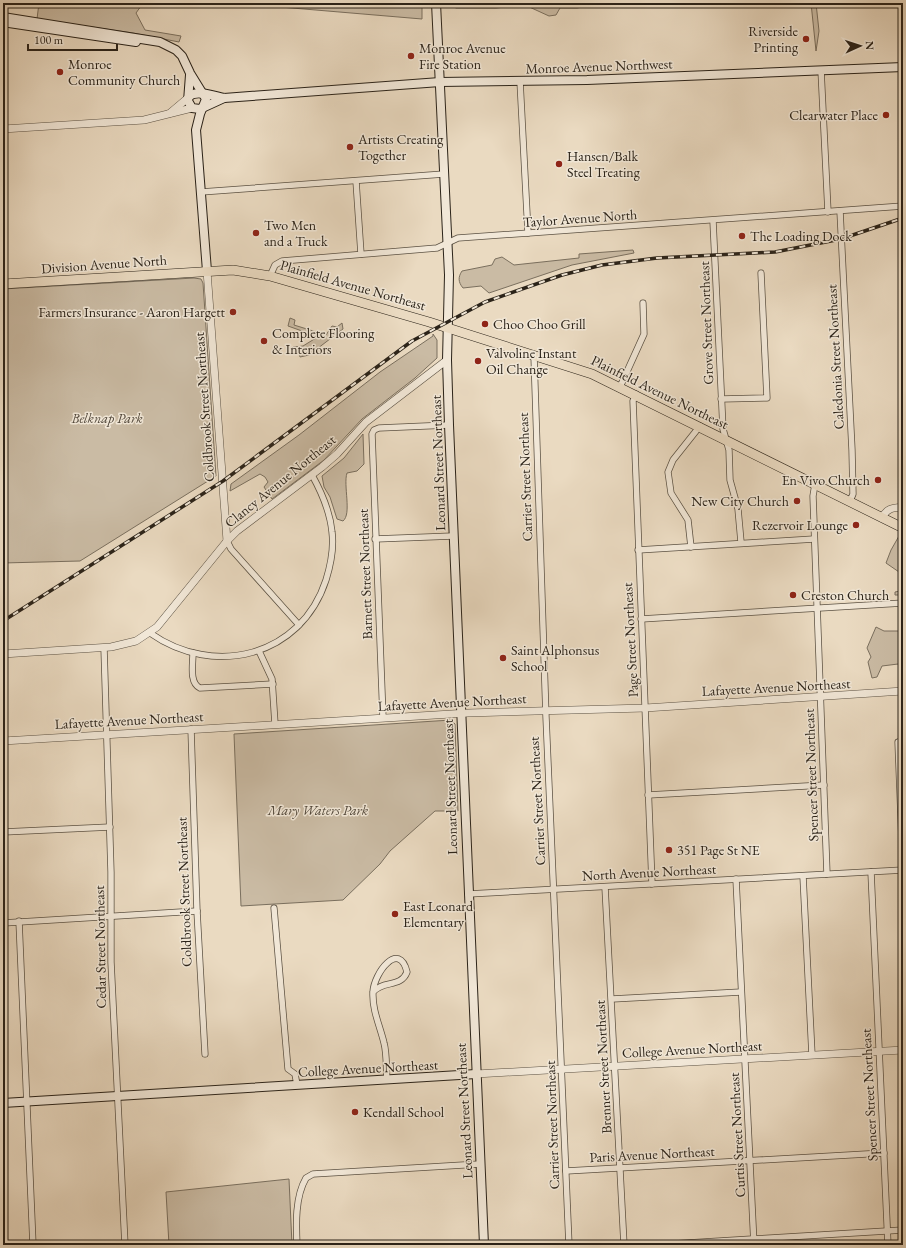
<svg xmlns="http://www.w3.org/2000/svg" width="906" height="1248" font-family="'EB Garamond',serif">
<rect width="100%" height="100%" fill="#eadac1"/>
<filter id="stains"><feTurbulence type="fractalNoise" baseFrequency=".005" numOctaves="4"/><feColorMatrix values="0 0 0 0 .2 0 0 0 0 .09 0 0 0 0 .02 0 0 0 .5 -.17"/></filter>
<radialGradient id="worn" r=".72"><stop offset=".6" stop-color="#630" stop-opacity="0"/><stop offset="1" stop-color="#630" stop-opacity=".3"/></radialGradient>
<!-- green -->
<g fill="#cabba4" stroke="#7a6f5e">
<polygon points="39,3 150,3 141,6 136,13 145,30 181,36 179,42 133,33 37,19"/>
<polygon points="233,3 393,3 422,6 422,19"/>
<polygon points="463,3 607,3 577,8 560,8 556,15 549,16 525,5 496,8 456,8 451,5"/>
<polygon points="811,3 816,3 819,31 816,51"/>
<path d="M633 250 634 253 572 265 489 293 481 286 463 288C458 282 458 277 462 271L492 265 495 259 502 257 514 265 579 258V254Z"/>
<polygon points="194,278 201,279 203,283 216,476 80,561 3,563 3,289"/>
<polygon points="290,318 295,320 294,325 326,335 332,326 337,327 342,323 343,329 309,355 300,357 299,353 293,351 293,347 303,346 316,338 316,336 288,326"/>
<polygon points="433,334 437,340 437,358 415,378 362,419 324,460 272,499 264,487 268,482 265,477 260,474 230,491 231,484 299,435 380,372 433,336"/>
<path d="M363 434 364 464 357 471 347 473C343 485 352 514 343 521L337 519 330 497 324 487 322 476 344 458Z"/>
<polygon points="899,536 903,537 903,595 895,595 895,592 900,591 899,572 886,563 891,550"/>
<polygon points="876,627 884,631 903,631 903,650 900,651 903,653 903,673 898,664 882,666 877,677 872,678 868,662 871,657 867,648"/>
<polygon points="451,720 455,724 458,811 435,811 390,851 380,864 343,900 241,906 234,734"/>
<polygon points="289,1179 292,1245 169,1245 166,1192"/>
</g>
<!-- water -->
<polygon fill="#a99c88" stroke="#776c5c" points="393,3 463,3 445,6"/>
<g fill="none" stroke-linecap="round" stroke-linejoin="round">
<defs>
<g id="minor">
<polyline points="821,70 828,212"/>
<polyline points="520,81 528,233"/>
<polyline points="356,181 361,254"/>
<polyline points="201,192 444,174"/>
<polyline points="840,211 852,450 853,494 850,501"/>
<polyline points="713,221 723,429 729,450 730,480 738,509 741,542"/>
<polyline points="270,276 275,265 282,261 437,248 458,238 903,206"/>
<polyline points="534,356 546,717 569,1245"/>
<polyline points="620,387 644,334 643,303"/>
<polyline points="636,394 633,401 652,884"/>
<polyline points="721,399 767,398 761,273"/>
<polyline points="815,484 813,496 827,874"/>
<polyline points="375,539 453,536"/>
<polyline points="227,541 231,549 299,625"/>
<polyline points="691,547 688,520 671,493 668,472 673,460 700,426"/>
<polyline points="638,550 814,539"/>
<polyline points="641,619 903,603"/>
<path d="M150 633C214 678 301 657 326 580 331 564 334 548 332 532 330 511 322 493 312 475"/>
<polyline points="104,648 111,872 111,962 125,1245"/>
<polyline points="259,651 272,679 275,724"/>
<path d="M193 653C193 664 189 683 200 688L273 684"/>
<polyline points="383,718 372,434 374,430 379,428 449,425"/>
<polyline points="191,729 197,911 205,1054"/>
<polyline points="648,795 824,785"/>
<polyline points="3,832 110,827"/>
<polyline points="903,870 898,742 903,741"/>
<polyline points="871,872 888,1245"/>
<polyline points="803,876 812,1055"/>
<polyline points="736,879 754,1245"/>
<polyline points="605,887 624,1245"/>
<polyline points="468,894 903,870"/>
<polyline points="274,908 288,1069 295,1074 297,1085"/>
<polyline points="19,921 33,1245"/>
<polyline points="3,923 197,911"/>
<path d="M373 992C383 980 401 988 407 972 399 940 374 973 373 992 372 1010 380 1026 384 1043 387 1054 386 1068 387 1080"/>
<polyline points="612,999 741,992"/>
<polyline points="566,1171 884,1153"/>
<path d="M297 1245C296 1224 295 1197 306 1178L313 1174 480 1164"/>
<polyline points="654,1245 903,1230"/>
</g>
<g id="tertiary">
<polyline points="170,113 189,97"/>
<polyline points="3,129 144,120 192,108"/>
<polyline points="207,271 227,541"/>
<path d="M882 518C887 508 892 508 903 507"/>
<polyline points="3,654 111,647 136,641 157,627 227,541 237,531 322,467 337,454 366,422 447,360"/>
<polyline points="3,741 468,713 645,708 903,691"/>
<polyline points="476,1074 903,1050"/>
</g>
<g id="secondary">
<polyline points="436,3 449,275 447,360 449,425 484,1245"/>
<polyline points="3,17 160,42 176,50 182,56 190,73 206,99 200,114 196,130 207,271"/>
<polyline points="9,23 136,42"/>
<polyline points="190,75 188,101 192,108 200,109 224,98"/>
<path d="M189 97C195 89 214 96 224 98L440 82 587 80 903 67"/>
<polyline points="3,1103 476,1074"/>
</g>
<polyline id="primary" points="3,284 233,270 270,276 429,322 592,374 903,528"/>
</defs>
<!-- minor casing -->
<use href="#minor" stroke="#5b5143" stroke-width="7"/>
<!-- tertiary casing -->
<use href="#tertiary" stroke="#5b5143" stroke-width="8"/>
<!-- secondary casing -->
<use href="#secondary" stroke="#2b2319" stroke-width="10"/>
<!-- primary casing -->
<use href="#primary" stroke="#2b2319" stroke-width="10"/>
<!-- minor -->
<use href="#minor" stroke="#f1e7d7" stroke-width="5.5"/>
<!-- tertiary -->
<use href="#tertiary" stroke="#f1e7d7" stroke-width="7"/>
<!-- secondary -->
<use href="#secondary" stroke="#f1e7d7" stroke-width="8"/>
<!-- primary -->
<use href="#primary" stroke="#eadac1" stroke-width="9"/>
<defs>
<polyline id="rail" points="3,621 223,481 412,341 485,302 562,275 602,265 657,258 775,252 841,239 903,218"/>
</defs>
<!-- rail casing -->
<use href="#rail" stroke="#2b2319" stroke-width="3.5"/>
<!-- rail -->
<use href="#rail" stroke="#f1e7d7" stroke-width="2" stroke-dasharray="6" stroke-linecap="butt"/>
</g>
<!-- markers -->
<g fill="#8f2418" stroke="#f1e7d7" stroke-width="1.5">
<circle cx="806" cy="39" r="4"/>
<circle cx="411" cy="56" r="4"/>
<circle cx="60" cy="72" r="4"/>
<circle cx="886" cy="115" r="4"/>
<circle cx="350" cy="147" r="4"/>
<circle cx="559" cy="164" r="4"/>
<circle cx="256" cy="233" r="4"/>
<circle cx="742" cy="236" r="4"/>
<circle cx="233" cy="312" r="4"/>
<circle cx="485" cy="324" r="4"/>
<circle cx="264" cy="341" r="4"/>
<circle cx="478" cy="361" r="4"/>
<circle cx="878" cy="480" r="4"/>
<circle cx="797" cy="501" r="4"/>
<circle cx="856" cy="525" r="4"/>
<circle cx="793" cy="595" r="4"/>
<circle cx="503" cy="658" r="4"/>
<circle cx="669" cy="850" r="4"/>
<circle cx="395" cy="914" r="4"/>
<circle cx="355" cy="1112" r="4"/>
</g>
<g text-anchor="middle" stroke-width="3" stroke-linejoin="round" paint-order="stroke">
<!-- poi labels -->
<g font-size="14" fill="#2b2319" stroke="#f1e7d7" text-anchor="start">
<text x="798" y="36" text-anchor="end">Riverside<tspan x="798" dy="16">Printing</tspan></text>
<text x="419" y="53">Monroe Avenue<tspan x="419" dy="16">Fire Station</tspan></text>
<text x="68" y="69">Monroe<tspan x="68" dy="16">Community Church</tspan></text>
<text x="878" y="120" text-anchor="end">Clearwater Place</text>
<text x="358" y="144">Artists Creating<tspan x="358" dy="16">Together</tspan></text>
<text x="567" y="161">Hansen/Balk<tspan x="567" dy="16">Steel Treating</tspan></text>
<text x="264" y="230">Two Men<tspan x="264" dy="16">and a Truck</tspan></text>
<text x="750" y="241">The Loading Dock</text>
<text x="225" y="317" text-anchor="end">Farmers Insurance - Aaron Hargett</text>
<text x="493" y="329">Choo Choo Grill</text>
<text x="272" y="338">Complete Flooring<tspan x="272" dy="16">&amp; Interiors</tspan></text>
<text x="486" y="358">Valvoline Instant<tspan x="486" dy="16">Oil Change</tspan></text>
<text x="870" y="485" text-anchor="end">En Vivo Church</text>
<text x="789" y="506" text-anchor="end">New City Church</text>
<text x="848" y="530" text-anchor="end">Rezervoir Lounge</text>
<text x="801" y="600">Creston Church</text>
<text x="511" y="655">Saint Alphonsus<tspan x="511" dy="16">School</tspan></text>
<text x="677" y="855">351 Page St NE</text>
<text x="403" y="911">East Leonard<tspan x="403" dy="16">Elementary</tspan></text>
<text x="363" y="1117">Kendall School</text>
</g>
<!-- street labels -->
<g font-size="14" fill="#2b2319" stroke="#f1e7d7">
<text transform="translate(599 66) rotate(-2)" y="5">Monroe Avenue Northwest</text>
<text transform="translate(580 218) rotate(-4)" y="5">Taylor Avenue North</text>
<text transform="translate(104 264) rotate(-4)" y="5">Division Avenue North</text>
<text transform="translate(353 285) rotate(16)" y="5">Plainfield Avenue Northeast</text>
<text transform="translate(706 323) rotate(-92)" y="5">Grove Street Northeast</text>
<text transform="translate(835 357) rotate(-93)" y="5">Caledonia Street Northeast</text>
<text transform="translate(660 392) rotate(26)" y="5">Plainfield Avenue Northeast</text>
<text transform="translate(204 407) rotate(-94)" y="5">Coldbrook Street Northeast</text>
<text transform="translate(438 463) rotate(-92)" y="5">Leonard Street Northeast</text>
<text transform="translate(525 477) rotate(-92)" y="5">Carrier Street Northeast</text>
<text transform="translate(280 481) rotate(-39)" y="5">Clancy Avenue Northeast</text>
<text transform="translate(365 574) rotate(-92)" y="5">Barnett Street Northeast</text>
<text transform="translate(630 640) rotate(-93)" y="5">Page Street Northeast</text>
<text transform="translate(776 687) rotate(-3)" y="5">Lafayette Avenue Northeast</text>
<text transform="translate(452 702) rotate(-3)" y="5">Lafayette Avenue Northeast</text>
<text transform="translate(129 720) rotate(-3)" y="5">Lafayette Avenue Northeast</text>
<text transform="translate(811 775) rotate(-92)" y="5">Spencer Street Northeast</text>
<text transform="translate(450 787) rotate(-92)" y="5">Leonard Street Northeast</text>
<text transform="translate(537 801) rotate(-93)" y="5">Carrier Street Northeast</text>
<text transform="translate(649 872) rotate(-3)" y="5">North Avenue Northeast</text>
<text transform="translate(184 892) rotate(-92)" y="5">Coldbrook Street Northeast</text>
<text transform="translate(100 947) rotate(-91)" y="5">Cedar Street Northeast</text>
<text transform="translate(692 1049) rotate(-3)" y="5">College Avenue Northeast</text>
<text transform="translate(603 1067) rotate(-93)" y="5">Brenner Street Northeast</text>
<text transform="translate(368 1068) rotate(-3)" y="5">College Avenue Northeast</text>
<text transform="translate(869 1095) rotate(-93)" y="5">Spencer Street Northeast</text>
<text transform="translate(464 1111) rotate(-93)" y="5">Leonard Street Northeast</text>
<text transform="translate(552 1125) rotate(-92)" y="5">Carrier Street Northeast</text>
<text transform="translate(737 1135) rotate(-93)" y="5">Curtis Street Northeast</text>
<text transform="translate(652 1154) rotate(-3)" y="5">Paris Avenue Northeast</text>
</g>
<!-- park labels -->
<g font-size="14" font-style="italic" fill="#53493c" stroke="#f1e7d7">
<text x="107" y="423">Belknap Park</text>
<text x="318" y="815">Mary Waters Park</text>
</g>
</g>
<!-- margin -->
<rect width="906" height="1248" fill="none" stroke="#eadac1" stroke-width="16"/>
<rect x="4" y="4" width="898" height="1240" fill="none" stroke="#2b2319" stroke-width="2"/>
<rect x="8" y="8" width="890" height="1232" fill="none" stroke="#2b2319"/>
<!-- north arrow -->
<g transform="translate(860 46) rotate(87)" stroke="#f1e7d7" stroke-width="3" paint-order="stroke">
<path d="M0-3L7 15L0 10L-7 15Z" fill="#2b2319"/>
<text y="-6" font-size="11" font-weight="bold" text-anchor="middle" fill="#2b2319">N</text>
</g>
<!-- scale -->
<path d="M28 44v6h89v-6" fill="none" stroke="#2b2319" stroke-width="2"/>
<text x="34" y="44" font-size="12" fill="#2b2319" stroke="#f1e7d7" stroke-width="3" paint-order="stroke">100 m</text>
<rect width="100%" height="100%" filter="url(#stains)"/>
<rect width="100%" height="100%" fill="url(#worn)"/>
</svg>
